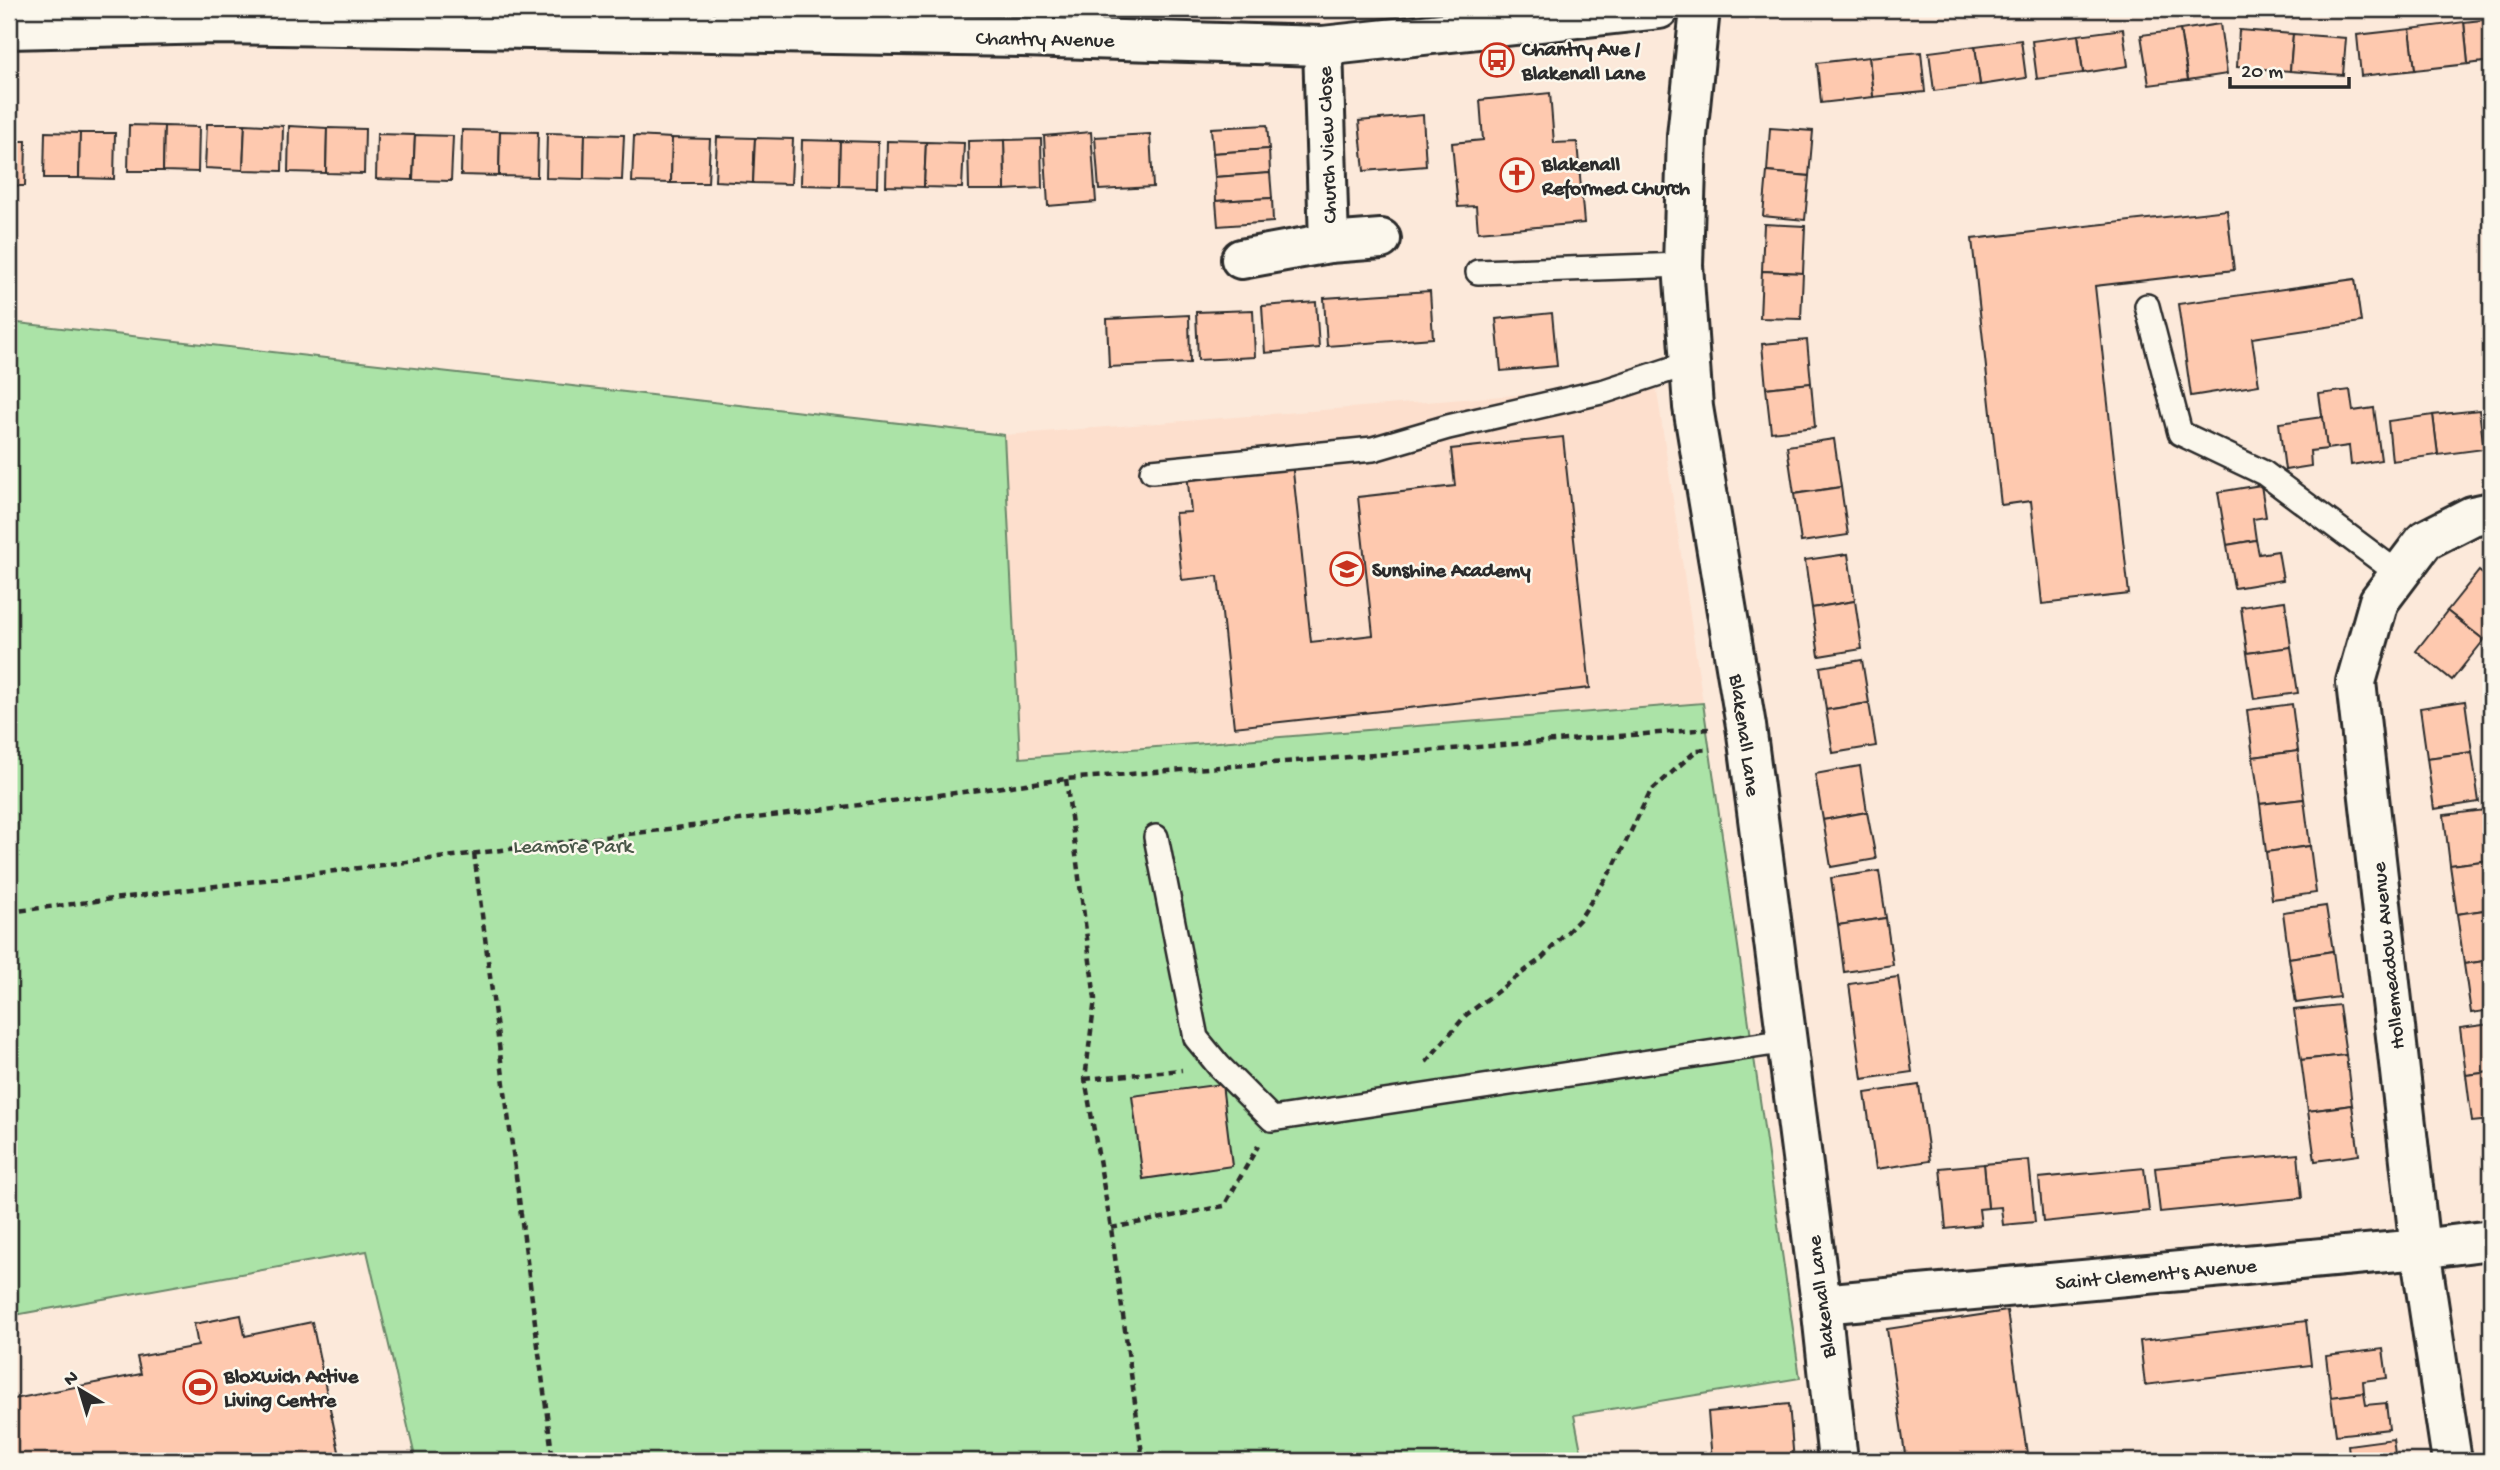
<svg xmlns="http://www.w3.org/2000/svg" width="2500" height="1470" font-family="'Gochi Hand',sans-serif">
<rect width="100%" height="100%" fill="#fce9da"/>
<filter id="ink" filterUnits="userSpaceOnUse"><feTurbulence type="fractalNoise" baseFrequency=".0143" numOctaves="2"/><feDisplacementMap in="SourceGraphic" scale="14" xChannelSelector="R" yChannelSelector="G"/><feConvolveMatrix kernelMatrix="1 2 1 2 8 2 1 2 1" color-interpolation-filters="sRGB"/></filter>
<g filter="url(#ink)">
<!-- built -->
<polygon fill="#fddfcd" points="1656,384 1703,703 1020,758 1004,435"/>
<!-- green -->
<polygon fill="#abe3a7" stroke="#6b8769" stroke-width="2" points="9,322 1004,435 1020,758 1703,703 1800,1378 1574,1415 1583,1461 416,1461 367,1251 9,1316"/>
<!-- building -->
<g fill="#fec9af" stroke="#2b2b2b" stroke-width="2">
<polygon points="2491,19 2491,61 2468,64 2464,22"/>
<polygon points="2464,22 2468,64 2415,70 2410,29"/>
<polygon points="2220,24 2227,74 2188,80 2180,30"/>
<polygon points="2123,29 2128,66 2083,73 2078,35"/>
<polygon points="2410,29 2415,70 2361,76 2357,35"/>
<polygon points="2180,30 2188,80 2149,85 2141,35"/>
<polygon points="2239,30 2293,34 2290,71 2237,67"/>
<polygon points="2293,34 2346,38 2343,75 2290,71"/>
<polygon points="2078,35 2083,73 2037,79 2032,41"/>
<polygon points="2021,40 2026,78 1980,85 1975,46"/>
<polygon points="1975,46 1980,85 1934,91 1929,52"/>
<polygon points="1921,52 1925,92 1873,97 1869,57"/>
<polygon points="1869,57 1873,97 1821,103 1817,63"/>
<polygon points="1550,93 1554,143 1577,142 1584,223 1478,232 1476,206 1458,207 1452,143 1483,140 1480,100"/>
<polygon points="1423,115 1426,166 1364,171 1359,121"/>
<polygon points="207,124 245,124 243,170 205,168"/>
<polygon points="245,124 283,126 282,171 243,170"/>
<polygon points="129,125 164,126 163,171 128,171"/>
<polygon points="1267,125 1269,149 1213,153 1211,128"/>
<polygon points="164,126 199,127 198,172 163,171"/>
<polygon points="289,126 327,128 326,173 288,172"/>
<polygon points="327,128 365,129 364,174 326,173"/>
<polygon points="1770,128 1813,131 1809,176 1767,172"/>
<polygon points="462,130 500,131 499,176 461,175"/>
<polygon points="500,131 538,132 537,177 499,176"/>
<polygon points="45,132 80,133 79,178 44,178"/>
<polygon points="1091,132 1096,202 1048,206 1044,136"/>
<polygon points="80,133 115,133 114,179 79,178"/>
<polygon points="547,133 585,134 584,179 546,178"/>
<polygon points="377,134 415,135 413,180 376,179"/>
<polygon points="585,134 624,135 622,180 584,179"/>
<polygon points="1150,134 1153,187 1099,190 1095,137"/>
<polygon points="415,135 453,136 451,181 413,180"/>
<polygon points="634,136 672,138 671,183 632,182"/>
<polygon points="717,137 755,138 753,183 715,181"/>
<polygon points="672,138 710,139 708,183 671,183"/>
<polygon points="755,138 793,139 791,184 753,183"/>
<polygon points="1041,139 1042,188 1005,190 1004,140"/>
<polygon points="802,140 840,141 839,186 801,185"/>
<polygon points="1004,140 1005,190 969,190 968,141"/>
<polygon points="9,141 26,141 25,186 9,186"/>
<polygon points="840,141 878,142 877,187 839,186"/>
<polygon points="887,141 926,142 924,187 886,186"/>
<polygon points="926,142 964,143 962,188 924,187"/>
<polygon points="1269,149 1270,173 1215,177 1213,153"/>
<polygon points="1767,172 1809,176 1805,220 1763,216"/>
<polygon points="1270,173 1272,198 1216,201 1215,177"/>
<polygon points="1272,198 1273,222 1218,226 1216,201"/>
<polygon points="2227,210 2234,270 2095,286 2129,594 2042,604 2031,501 2001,505 1972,239"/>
<polygon points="1764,224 1805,226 1803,273 1762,271"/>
<polygon points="1762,271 1803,273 1801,319 1760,318"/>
<polygon points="2355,279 2361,322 2252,338 2259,385 2191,396 2178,304"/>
<polygon points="1430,291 1433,338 1327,346 1324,298"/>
<polygon points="1316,302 1319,348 1265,353 1262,306"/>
<polygon points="1253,310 1255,357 1198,360 1196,312"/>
<polygon points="1552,313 1557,366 1501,371 1496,319"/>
<polygon points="1189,315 1190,363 1109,367 1107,319"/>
<polygon points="1807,340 1811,383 1766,388 1762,344"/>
<polygon points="1811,383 1815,427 1771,432 1766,388"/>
<polygon points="2350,390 2353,411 2374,408 2381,460 2351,465 2349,446 2327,449 2319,394"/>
<polygon points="2479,410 2484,449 2438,455 2433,415"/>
<polygon points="2433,415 2438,455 2392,461 2388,421"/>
<polygon points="2323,417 2327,449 2310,451 2311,466 2285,470 2279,423"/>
<polygon points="1563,437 1590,688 1234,727 1218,576 1182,580 1175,513 1191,512 1187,473 1292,462 1311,642 1373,635 1358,497 1455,486 1451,449"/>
<polygon points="1834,439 1841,487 1794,494 1787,446"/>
<polygon points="2261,485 2266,517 2253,519 2256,540 2227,545 2218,492"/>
<polygon points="1841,487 1848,535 1801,542 1794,494"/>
<polygon points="2256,540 2259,554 2278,551 2283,580 2234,588 2227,545"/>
<polygon points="1848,554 1855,601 1812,608 1805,560"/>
<polygon points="2479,571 2491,581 2491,631 2484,640 2447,611"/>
<polygon points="1855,601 1862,649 1819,656 1812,608"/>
<polygon points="2285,601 2291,647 2247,653 2241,607"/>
<polygon points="2447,611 2484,640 2452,680 2416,651"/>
<polygon points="2291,647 2298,693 2254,699 2247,653"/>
<polygon points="1862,660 1869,703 1826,710 1820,667"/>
<polygon points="2465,701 2472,752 2427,758 2420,708"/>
<polygon points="1869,703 1876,746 1833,753 1826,710"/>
<polygon points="2292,704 2298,751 2253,757 2247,710"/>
<polygon points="2298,751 2304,799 2260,804 2253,757"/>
<polygon points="2472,752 2479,802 2434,809 2427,758"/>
<polygon points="1860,766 1867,812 1823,820 1815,774"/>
<polygon points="2304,799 2310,846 2266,852 2260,804"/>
<polygon points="2485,810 2491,860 2450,865 2444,815"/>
<polygon points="1867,812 1876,859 1831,867 1823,820"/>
<polygon points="2310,846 2316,893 2272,899 2266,852"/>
<polygon points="2491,860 2491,909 2457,914 2450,865"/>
<polygon points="1879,871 1886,918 1838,925 1831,878"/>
<polygon points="2326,906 2333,951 2289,958 2283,912"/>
<polygon points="2491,909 2491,960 2464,964 2457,914"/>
<polygon points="1886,918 1893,965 1844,972 1838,925"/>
<polygon points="2333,951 2339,997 2296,1003 2289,958"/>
<polygon points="2491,960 2491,1010 2471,1013 2464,964"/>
<polygon points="1898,977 1912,1072 1862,1079 1849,984"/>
<polygon points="2339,1005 2346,1055 2301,1060 2294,1010"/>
<polygon points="2491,1024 2491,1072 2466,1075 2460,1028"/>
<polygon points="2346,1055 2352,1105 2308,1111 2301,1060"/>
<polygon points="2491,1072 2491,1120 2472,1122 2466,1075"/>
<polygon points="1222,1084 1232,1166 1143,1179 1132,1096"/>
<polygon points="1919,1085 1930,1161 1876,1169 1865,1093"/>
<polygon points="2352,1105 2359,1155 2315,1161 2308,1111"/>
<polygon points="2298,1154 2302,1198 2160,1212 2155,1168"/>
<polygon points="2029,1160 2035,1222 2003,1225 2001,1207 1988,1208 1984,1164"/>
<polygon points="1984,1164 1988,1208 1979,1209 1981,1225 1946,1229 1940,1168"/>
<polygon points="2144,1168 2149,1211 2043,1222 2039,1178"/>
<polygon points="2007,1311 2028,1461 1906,1461 1887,1329"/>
<polygon points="241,1315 245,1336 312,1322 341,1461 9,1461 9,1400 141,1374 137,1357 198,1346 194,1324"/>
<polygon points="2306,1321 2311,1365 2145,1385 2140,1341"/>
<polygon points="2383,1349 2387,1378 2363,1381 2364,1393 2331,1397 2326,1356"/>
<polygon points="2364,1393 2366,1405 2386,1403 2389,1429 2336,1435 2331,1397"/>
<polygon points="1789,1404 1794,1461 1712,1461 1708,1412"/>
<polygon points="2393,1439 2396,1461 2350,1461 2348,1445"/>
</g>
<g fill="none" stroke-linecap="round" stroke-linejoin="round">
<defs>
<g id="service">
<polyline points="1478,272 1683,265"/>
<polyline points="2147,306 2180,433 2264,473 2399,574"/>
<polyline points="1152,471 1373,449 1448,427 1605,391 1690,363"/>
<polyline points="1156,837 1196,1038 1219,1066 1272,1119 1787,1041"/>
</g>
<g id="minor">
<polyline points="9,29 216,24 1022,37 1323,46 1659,9"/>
<polyline points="1323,46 1329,243"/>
<polyline points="1241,259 1329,243 1381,239"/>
<polyline points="1821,1304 2420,1249 2491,1240"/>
<polyline points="2452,1461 2420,1249 2356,682 2379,601 2425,540 2472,516 2491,512"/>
</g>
<polyline id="tertiary" points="1700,9 1687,136 1683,265 1693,407 1746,726 1821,1304 1838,1461"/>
</defs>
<!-- service casing -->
<use href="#service" stroke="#2b2b2b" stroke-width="28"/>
<!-- minor casing -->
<use href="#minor" stroke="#2b2b2b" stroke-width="44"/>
<!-- tertiary casing -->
<use href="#tertiary" stroke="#2b2b2b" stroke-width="44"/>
<!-- path -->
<g stroke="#2b2b2b" stroke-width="4.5" stroke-dasharray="7 5" stroke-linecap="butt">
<polyline points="1066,779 1095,999 1085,1079 1111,1228 1143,1461"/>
<polyline points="474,853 553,1461"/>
<polyline points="9,912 1066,779 1709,729"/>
<polyline points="1426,1062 1466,1015 1542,958 1579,920 1614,866 1650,792 1697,750 1710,749"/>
<polyline points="1085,1079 1182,1070"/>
<polyline points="1111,1228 1224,1206 1258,1146"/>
</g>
<!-- service -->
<use href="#service" stroke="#fbf7ec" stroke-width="23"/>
<!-- minor -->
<use href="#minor" stroke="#fbf7ec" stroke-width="38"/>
<!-- tertiary -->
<use href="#tertiary" stroke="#fbf7ec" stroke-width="38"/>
</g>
</g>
<!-- icons -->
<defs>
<symbol id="bus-ring" viewBox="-11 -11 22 22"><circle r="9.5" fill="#fbf7ec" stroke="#c8321e" stroke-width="1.5"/><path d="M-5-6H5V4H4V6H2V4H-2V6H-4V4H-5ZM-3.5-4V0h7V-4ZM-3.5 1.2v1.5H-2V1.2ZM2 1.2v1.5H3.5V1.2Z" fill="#c8321e"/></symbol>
<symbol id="church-ring" viewBox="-11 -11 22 22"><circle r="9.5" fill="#fbf7ec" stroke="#c8321e" stroke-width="1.5"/><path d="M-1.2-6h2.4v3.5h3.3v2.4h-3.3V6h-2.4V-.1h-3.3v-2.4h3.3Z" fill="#c8321e"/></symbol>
<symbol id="school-ring" viewBox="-11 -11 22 22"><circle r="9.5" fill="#fbf7ec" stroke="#c8321e" stroke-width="1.5"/><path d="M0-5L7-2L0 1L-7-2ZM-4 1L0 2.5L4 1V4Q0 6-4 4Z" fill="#c8321e"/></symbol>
<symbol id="stadium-ring" viewBox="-11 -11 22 22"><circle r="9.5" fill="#fbf7ec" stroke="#c8321e" stroke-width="1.5"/><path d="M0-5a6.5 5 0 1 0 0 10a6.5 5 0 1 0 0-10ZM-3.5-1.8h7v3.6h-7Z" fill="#c8321e"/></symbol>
</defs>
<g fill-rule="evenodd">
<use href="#bus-ring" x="1478" y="41" width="38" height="38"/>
<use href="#church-ring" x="1498" y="156" width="38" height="38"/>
<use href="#school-ring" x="1328" y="550" width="38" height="38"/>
<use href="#stadium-ring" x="181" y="1368" width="38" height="38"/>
</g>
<g text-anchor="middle" stroke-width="5" stroke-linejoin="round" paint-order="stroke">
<!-- street labels -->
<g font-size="21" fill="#2b2b2b" stroke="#fbf7ec">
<text transform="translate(1045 38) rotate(1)" y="7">Chantry Avenue</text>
<text transform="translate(1326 145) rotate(-92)" y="7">Church View Close</text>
<text transform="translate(1746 735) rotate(82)" y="7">Blakenall Lane</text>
<text transform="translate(2387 956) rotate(-96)" y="7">Hollemeadow Avenue</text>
<text transform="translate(2156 1273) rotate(-5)" y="7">Saint Clement's Avenue</text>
<text transform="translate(1820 1297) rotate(-97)" y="7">Blakenall Lane</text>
</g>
<!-- poi labels -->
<g font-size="21" font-weight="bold" fill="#2b2b2b" stroke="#fbf7ec" text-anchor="start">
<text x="1522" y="55">Chantry Ave /<tspan x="1522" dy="24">Blakenall Lane</tspan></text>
<text x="1542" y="170">Blakenall<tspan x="1542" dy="24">Reformed Church</tspan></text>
<text x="1372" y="576">Sunshine Academy</text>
<text x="224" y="1382">Bloxwich Active<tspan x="224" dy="24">Living Centre</tspan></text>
</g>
<!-- park labels -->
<g font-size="21" fill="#4b594a" stroke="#fbf7ec">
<text x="573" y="852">Leamore Park</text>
</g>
</g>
<!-- margin -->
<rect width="2500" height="1470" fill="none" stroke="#fbf7ec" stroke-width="35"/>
<rect x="18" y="18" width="2465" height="1435" fill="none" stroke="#2b2b2b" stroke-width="2.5" filter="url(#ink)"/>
<!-- north arrow -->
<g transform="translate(80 1390) rotate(322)" stroke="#fbf7ec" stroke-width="5" paint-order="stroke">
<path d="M0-5L12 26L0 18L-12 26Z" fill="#2b2b2b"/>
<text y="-10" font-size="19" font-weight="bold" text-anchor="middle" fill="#2b2b2b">N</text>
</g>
<!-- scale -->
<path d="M2230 77v10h119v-10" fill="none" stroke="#2b2b2b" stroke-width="3.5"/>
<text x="2241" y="77" font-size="21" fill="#2b2b2b" stroke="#fbf7ec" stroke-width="5" paint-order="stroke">20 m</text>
</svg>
